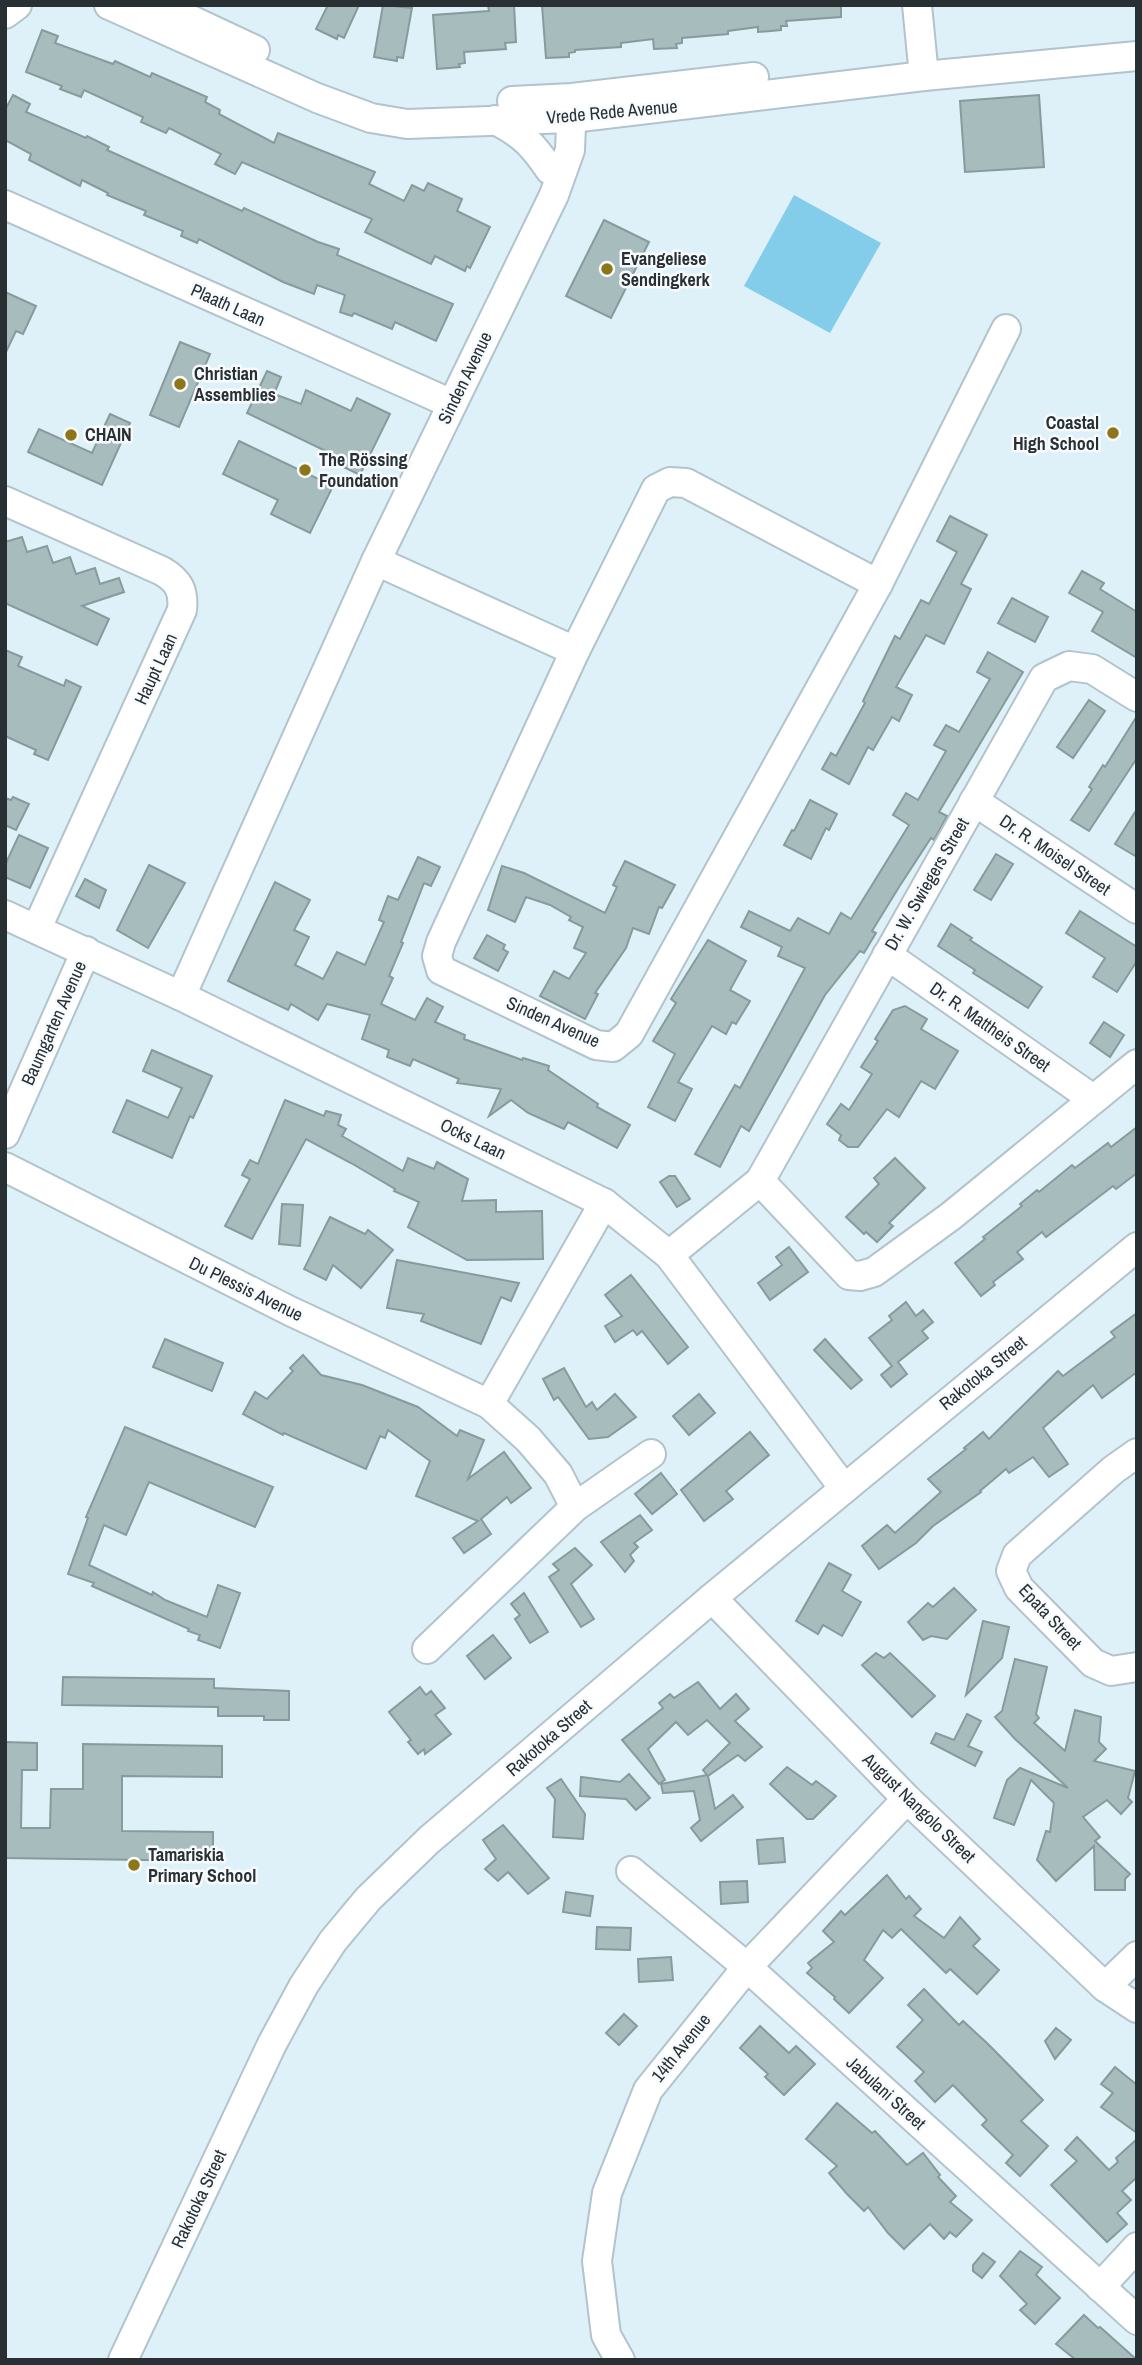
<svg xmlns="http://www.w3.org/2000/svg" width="1142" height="2365" font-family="'Archivo Narrow',sans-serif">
<rect width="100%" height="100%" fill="#def1f9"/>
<!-- garden -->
<polygon fill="#83ccea" points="794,195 881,243 830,333 744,286"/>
<!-- building -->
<g fill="#a7bcbd" stroke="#879b9c" stroke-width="2">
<polygon points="328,5 359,5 344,38 338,35 337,39 316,29"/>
<polygon points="383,5 412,8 403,58 397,57 397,61 374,57"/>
<polygon points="488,5 514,5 516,42 505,43 506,49 464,52 465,63 459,64 460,67 437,69 433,15 489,11"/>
<polygon points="542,5 841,5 841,17 786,21 787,26 781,26 781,30 758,32 758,27 728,31 728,34 682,38 682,43 676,44 677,48 654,49 653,39 621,43 621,47 575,50 575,52 569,53 569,57 546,58"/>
<polygon points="42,30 58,36 55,43 113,64 115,61 150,77 152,73 207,97 205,102 220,110 219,114 274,143 278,133 375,172 369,184 404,201 412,185 424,191 428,183 462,199 457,211 490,227 470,268 467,266 465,271 435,256 431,264 365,232 372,219 242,162 235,174 215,164 221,154 169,128 166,133 141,122 143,117 84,90 81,97 60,89 62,86 26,72"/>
<polygon points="13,95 30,104 26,112 86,138 87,136 109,147 107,150 242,211 244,208 318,242 339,249 337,255 453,304 436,341 395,322 392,329 354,313 352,316 340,312 345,295 317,285 314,294 283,282 199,239 197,243 181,236 183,231 144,215 146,211 107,195 108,193 82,180 80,186 29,160 31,154 5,140 5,110"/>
<polygon points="1039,95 1044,167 965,172 960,101"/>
<polygon points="604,220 649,242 611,318 566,296"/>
<polygon points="5,292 36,306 23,334 16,331 5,354"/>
<polygon points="180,342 210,354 179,427 150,415"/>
<polygon points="267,371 281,377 274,394 301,404 306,390 351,411 357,398 390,414 360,475 333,462 336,456 247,413"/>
<polygon points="110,414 130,423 102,485 28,452 39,429 92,453"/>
<polygon points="239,441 333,486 310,533 271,514 278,500 223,474"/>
<polygon points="950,516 987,535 961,584 971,589 944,644 926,635 896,687 912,695 899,721 892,717 873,750 868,747 849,784 822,769 831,753 836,756 865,703 863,701 895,636 900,639 921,600 929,604 957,552 937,541"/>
<polygon points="22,537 27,552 47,546 53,563 70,557 76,574 95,568 100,584 119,578 124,592 82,606 109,619 97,645 5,603 5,542"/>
<polygon points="1082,571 1104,583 1100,589 1137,612 1137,658 1092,631 1103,612 1069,593"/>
<polygon points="1012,598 1048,617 1035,642 998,623"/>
<polygon points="5,650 22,657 18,666 64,686 66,680 81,687 48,760 34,754 36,750 5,736"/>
<polygon points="988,652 1023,672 939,812 947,816 934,840 931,838 899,887 872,931 876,933 864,953 860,951 825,995 749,1131 741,1126 720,1167 695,1154 735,1085 740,1088 805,968 778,956 782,947 741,927 749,911 790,931 798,918 829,934 841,913 851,919 909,825 893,815 906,793 918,800 946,751 934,745 946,725 959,732 990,679 977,672"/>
<polygon points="1089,700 1105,711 1073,758 1057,747"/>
<polygon points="1137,716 1137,758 1089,831 1071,820 1092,789 1089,787 1103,765 1105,767"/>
<polygon points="13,797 29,804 16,830 5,825 5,798 11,800"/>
<polygon points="810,800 837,814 829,830 826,828 811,859 784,845 792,830 794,831"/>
<polygon points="1137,809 1137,857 1115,844"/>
<polygon points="19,835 48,848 30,888 5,877 5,865"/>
<polygon points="996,854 1013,864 991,900 974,890"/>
<polygon points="418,857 440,867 431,886 424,883 401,942 403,943 389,976 393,978 381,1004 415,1020 427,998 443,1007 435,1022 465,1035 464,1039 522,1060 523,1058 549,1066 548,1070 598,1104 597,1107 630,1125 617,1148 568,1122 564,1129 528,1113 511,1100 489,1116 501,1089 457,1083 459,1079 413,1059 410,1066 387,1057 389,1050 362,1039 370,1015 327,1004 318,1020 291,1004 288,1010 228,981 275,882 310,900 294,930 309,937 295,965 323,979 337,952 365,965 384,922 379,920 388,896 398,900"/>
<polygon points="625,861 675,885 662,908 659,907 649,934 633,928 626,948 595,993 598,994 585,1019 540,996 554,971 569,979 586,953 574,948 583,927 569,920 571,917 550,905 526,897 515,922 488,910 502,866 524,873 605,913 617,887 613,885"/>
<polygon points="149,865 185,883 148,948 117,930"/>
<polygon points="85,879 106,890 99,908 76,896"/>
<polygon points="1080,911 1137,947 1137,961 1117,992 1093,977 1105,958 1066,933"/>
<polygon points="951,924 972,938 970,940 1042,987 1028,1008 973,973 975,970 938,946"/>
<polygon points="487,935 505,945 503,949 508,952 498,971 474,958"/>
<polygon points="708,940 746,961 730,990 750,1001 736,1024 732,1022 726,1034 712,1026 678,1082 692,1089 675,1121 648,1107 675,1054 653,1041 676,1003 671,999"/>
<polygon points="905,1006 927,1019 921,1029 958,1051 935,1089 921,1081 899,1117 887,1109 858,1147 848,1147 839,1140 841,1135 827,1124 841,1104 849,1110 872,1074 861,1067 878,1041 875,1039 893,1010"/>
<polygon points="1104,1022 1124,1035 1110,1057 1090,1043"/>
<polygon points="152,1050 212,1076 193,1118 190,1116 172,1158 113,1132 127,1100 168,1118 182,1088 143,1071"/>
<polygon points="285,1100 324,1116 326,1111 341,1115 338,1125 346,1129 342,1136 403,1171 408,1158 434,1169 437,1162 468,1179 462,1201 496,1200 496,1212 542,1211 543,1259 467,1260 408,1227 419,1202 394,1191 395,1189 351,1163 306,1139 252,1239 225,1226 250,1179 242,1175 250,1160 258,1164"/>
<polygon points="1137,1127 1137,1173 1116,1189 1113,1186 1046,1237 1042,1232 1017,1252 1023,1259 993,1282 995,1285 981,1296 955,1263 985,1239 983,1237 1022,1206 1020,1204 1037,1190 1039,1192 1072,1165 1075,1168 1108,1143 1111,1147"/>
<polygon points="895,1158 925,1188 889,1223 893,1226 877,1242 866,1232 864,1234 846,1217 879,1184 874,1178"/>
<polygon points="669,1176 675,1176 690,1199 677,1207 660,1182"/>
<polygon points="282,1204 303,1205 300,1246 279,1244"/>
<polygon points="330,1217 365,1234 368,1230 393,1250 361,1288 333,1265 326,1280 304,1269"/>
<polygon points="789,1247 808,1272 770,1300 758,1283 782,1265 776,1257"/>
<polygon points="397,1260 519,1283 511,1301 501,1297 481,1344 421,1321 424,1314 387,1308"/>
<polygon points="631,1275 688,1347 668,1364 642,1331 637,1335 633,1330 615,1342 605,1326 622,1316 605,1295"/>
<polygon points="906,1302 916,1316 923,1310 933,1322 922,1331 928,1338 898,1362 907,1374 891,1387 881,1375 892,1366 869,1338 892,1320 889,1316"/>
<polygon points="1137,1313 1137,1372 1102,1398 1093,1385 1043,1428 1068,1464 1049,1477 1033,1457 1009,1473 1006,1469 980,1491 981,1492 933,1526 916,1543 879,1569 862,1546 887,1525 895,1533 941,1492 928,1479 966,1449 964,1448 983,1432 989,1439 1058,1371 1063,1376 1115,1337 1111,1332"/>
<polygon points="165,1339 223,1363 212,1391 153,1367"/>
<polygon points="825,1339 862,1380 851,1389 814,1350"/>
<polygon points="303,1355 321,1375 362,1385 418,1407 457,1436 460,1430 484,1440 468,1479 504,1452 531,1488 511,1503 507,1497 481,1519 491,1534 464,1553 453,1538 478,1521 416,1496 430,1461 388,1430 385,1438 380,1436 366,1469 284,1433 283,1435 243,1414 255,1392 267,1399 293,1371 290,1368"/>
<polygon points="564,1368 586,1407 592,1402 597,1410 615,1394 636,1417 608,1437 589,1439 558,1397 554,1400 543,1379"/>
<polygon points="699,1394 715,1413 689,1435 673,1416"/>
<polygon points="125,1427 273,1487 255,1527 149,1482 126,1535 104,1525 89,1565 152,1595 153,1592 165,1600 207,1617 218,1585 240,1593 220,1648 198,1640 200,1635 188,1631 189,1629 92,1586 94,1583 68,1574 88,1518 86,1517"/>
<polygon points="750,1432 769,1455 726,1491 733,1499 704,1521 681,1490"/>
<polygon points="661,1473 677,1494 652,1514 635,1494"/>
<polygon points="640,1515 652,1530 634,1543 638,1547 630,1555 634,1561 625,1572 601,1542"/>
<polygon points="575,1548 592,1565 571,1584 594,1619 581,1627 549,1577 559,1570 553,1564"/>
<polygon points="829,1563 851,1575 842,1591 861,1602 842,1636 823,1625 818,1634 796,1621"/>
<polygon points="954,1588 976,1610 947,1639 931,1636 923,1640 908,1622 928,1603 933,1607"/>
<polygon points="524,1593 548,1632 530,1643 515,1619 520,1615 511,1604"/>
<polygon points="983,1621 1009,1627 1002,1658 966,1695"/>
<polygon points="493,1635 511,1658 485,1679 467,1656"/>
<polygon points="876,1653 884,1658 890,1653 935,1696 912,1717 862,1665"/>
<polygon points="1015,1659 1047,1667 1036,1714 1039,1718 1034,1723 1065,1751 1075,1710 1101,1717 1099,1742 1106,1749 1094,1761 1135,1771 1128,1798 1132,1802 1121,1814 1107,1800 1083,1817 1100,1837 1095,1841 1130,1874 1125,1879 1125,1890 1095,1890 1094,1846 1056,1881 1037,1860 1046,1831 1050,1832 1054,1803 1031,1780 1014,1825 994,1818 1007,1780 1020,1768 1068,1788 1015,1739 995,1717 1002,1711"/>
<polygon points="63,1677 214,1679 214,1688 289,1691 289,1720 264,1720 264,1716 218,1716 218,1707 62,1705"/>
<polygon points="698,1682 720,1709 736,1694 749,1709 735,1721 762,1747 745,1761 738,1755 708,1776 715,1809 733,1795 743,1807 701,1841 691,1828 700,1820 694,1791 663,1793 661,1784 707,1775 703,1770 730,1743 707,1720 688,1735 676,1722 648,1749 665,1780 659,1784 622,1740 663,1708 659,1703 670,1694 674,1698"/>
<polygon points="420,1687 426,1695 431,1691 445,1708 435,1715 451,1734 425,1754 424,1749 418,1754 408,1742 411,1740 389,1712"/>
<polygon points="967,1714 981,1721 968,1746 982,1752 975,1766 931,1743 936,1733 954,1740"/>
<polygon points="5,1742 37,1743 37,1770 22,1770 21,1828 50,1828 51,1789 83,1789 83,1744 222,1746 222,1777 122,1776 122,1831 213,1832 213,1861 5,1858"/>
<polygon points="787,1767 812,1785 816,1781 836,1796 813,1819 807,1819 770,1784"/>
<polygon points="629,1774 650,1798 636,1810 626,1799 580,1796 581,1777 620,1782"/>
<polygon points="561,1779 585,1814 583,1839 553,1837 555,1799 547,1788"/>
<polygon points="503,1825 549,1878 528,1894 508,1872 498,1881 485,1869 496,1859 483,1840"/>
<polygon points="783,1838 785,1862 759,1864 757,1840"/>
<polygon points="887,1875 906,1899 909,1896 921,1909 914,1916 944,1938 960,1917 980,1939 973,1946 999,1970 977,1994 950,1969 946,1973 901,1929 892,1938 883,1930 864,1960 883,1978 849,2013 834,1999 835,1997 807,1973 812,1968 808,1963 834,1942 823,1931 841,1911 845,1915"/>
<polygon points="747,1881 748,1902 721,1904 720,1882"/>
<polygon points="566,1892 593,1896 590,1916 563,1912"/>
<polygon points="597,1927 631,1928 630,1950 596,1949"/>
<polygon points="671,1957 673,1980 639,1982 638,1959"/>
<polygon points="924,1989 959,2025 963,2021 988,2044 1043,2100 1021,2121 1048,2146 1020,2176 1006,2163 1013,2155 982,2125 987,2120 953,2085 935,2102 915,2081 924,2072 897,2047 923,2020 908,2005"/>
<polygon points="624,2014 637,2026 619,2045 606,2033"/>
<polygon points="760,2026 789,2053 796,2046 815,2064 784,2095 765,2077 768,2074 740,2048"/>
<polygon points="1056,2028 1071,2040 1055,2059 1045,2041"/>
<polygon points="1115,2067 1137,2085 1137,2133 1101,2107 1113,2093 1101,2084"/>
<polygon points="837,2103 872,2133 875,2131 907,2165 923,2153 940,2175 938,2177 956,2196 950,2202 972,2220 956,2237 950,2232 944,2239 930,2224 904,2249 888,2233 868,2207 864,2211 847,2194 829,2173 837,2166 806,2139"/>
<polygon points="1077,2137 1109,2170 1118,2162 1116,2158 1137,2139 1137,2177 1122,2191 1131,2200 1117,2213 1127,2224 1107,2242 1051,2185 1077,2161 1065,2150"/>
<polygon points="1020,2251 1042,2267 1036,2275 1060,2298 1035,2324 1020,2310 1027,2304 1000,2276"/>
<polygon points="983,2253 995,2262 982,2278 973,2271 973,2265"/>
<polygon points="1084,2315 1098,2328 1100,2327 1137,2360 1076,2360 1056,2344"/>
</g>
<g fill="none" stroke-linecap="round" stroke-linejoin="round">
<defs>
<g id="minor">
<polyline points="109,5 317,98 371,118 407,124 572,118 924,76 1137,56"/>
<polyline points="159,5 255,50"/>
<polyline points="917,5 924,76"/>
<polyline points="5,14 17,5"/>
<polyline points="512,101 572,98 754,77"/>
<path d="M495 120C523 134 533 145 550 170"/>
<polyline points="5,205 452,404"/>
<path d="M5 501 162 571C179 581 184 591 182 610L37 928"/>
<polyline points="376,561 575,651 441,942 437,956 441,970 596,1045 613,1047 629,1034 878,584 1006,329"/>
<polyline points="575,651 656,489 670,482 686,483 878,584"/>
<polyline points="974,801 1137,909"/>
<polyline points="5,915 181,996 604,1203 669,1255 843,1487"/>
<polyline points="887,955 1093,1099"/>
<polyline points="181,996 376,561 554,195 570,150 572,101"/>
<polyline points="5,1134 86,951"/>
<polyline points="5,1167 290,1311 489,1404 528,1439 558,1474 575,1507 427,1649"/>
<polyline points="760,1181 849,1275 860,1276 874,1272 951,1216 1137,1064"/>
<polyline points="669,1255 760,1181 1044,678 1069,666 1092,669 1137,697"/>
<polyline points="489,1404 604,1203"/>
<polyline points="1137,1453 1113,1470 1017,1555 1011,1571 1019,1588 1093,1663 1111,1671 1137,1667"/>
<polyline points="575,1507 651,1454"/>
<polyline points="712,1598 907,1799 1105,1987 1137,2008"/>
<polyline points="631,1871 747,1967 1137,2320"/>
<polyline points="1105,1987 1137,1956"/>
<polyline points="1100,2287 1137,2247"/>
<polyline points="123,2360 272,2044 304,1985 333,1941 368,1899 429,1840 712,1598 1137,1247"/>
<polyline points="620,2360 606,2335 597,2261 607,2193 648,2090 747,1967 907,1799"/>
</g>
</defs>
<!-- minor casing -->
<use href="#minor" stroke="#b1c3cb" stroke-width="32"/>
<!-- minor -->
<use href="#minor" stroke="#fff" stroke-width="28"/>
</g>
<!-- markers -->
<g fill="#8d7519" stroke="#f7fbfd" stroke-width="2.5">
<circle cx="607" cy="269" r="7"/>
<circle cx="180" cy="384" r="7"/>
<circle cx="1113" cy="433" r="7"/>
<circle cx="71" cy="435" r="7"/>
<circle cx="305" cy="470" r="7"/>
<circle cx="134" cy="1865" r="7"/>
</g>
<g text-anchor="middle" stroke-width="5" stroke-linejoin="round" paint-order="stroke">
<!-- street labels -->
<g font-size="18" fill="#293033" stroke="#f7fbfd">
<text transform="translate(612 112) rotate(-5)" y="6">Vrede Rede Avenue</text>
<text transform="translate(228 305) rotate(24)" y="6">Plaath Laan</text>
<text transform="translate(465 378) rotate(-64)" y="6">Sinden Avenue</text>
<text transform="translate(156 669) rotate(-65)" y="6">Haupt Laan</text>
<text transform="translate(1055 855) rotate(34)" y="6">Dr. R. Moisel Street</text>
<text transform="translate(927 884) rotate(-60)" y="6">Dr. W. Swiegers Street</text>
<text transform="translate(553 1022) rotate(24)" y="6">Sinden Avenue</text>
<text transform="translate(54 1023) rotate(-66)" y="6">Baumgarten Avenue</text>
<text transform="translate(990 1027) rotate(35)" y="6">Dr. R. Mattheis Street</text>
<text transform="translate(473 1139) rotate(26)" y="6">Ocks Laan</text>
<text transform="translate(246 1289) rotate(26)" y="6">Du Plessis Avenue</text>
<text transform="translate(983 1373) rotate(-39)" y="6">Rakotoka Street</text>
<text transform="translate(1050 1617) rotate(47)" y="6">Epata Street</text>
<text transform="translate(549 1738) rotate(-41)" y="6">Rakotoka Street</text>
<text transform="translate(919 1808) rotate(44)" y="6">August Nangolo Street</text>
<text transform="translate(681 2048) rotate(-51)" y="6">14th Avenue</text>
<text transform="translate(886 2093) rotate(42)" y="6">Jabulani Street</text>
<text transform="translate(199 2199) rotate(-65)" y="6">Rakotoka Street</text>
</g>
<!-- poi labels -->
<g font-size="18" font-weight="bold" fill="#293033" stroke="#f7fbfd" text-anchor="start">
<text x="621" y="265">Evangeliese<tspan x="621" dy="21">Sendingkerk</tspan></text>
<text x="194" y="380">Christian<tspan x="194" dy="21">Assemblies</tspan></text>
<text x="1099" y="429" text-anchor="end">Coastal<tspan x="1099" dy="21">High School</tspan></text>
<text x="85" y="441">CHAIN</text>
<text x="319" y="466">The Rössing<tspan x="319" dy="21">Foundation</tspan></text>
<text x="148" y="1861">Tamariskia<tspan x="148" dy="21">Primary School</tspan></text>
</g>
</g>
<!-- border -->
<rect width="1142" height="2365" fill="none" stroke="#293033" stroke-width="14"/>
</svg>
